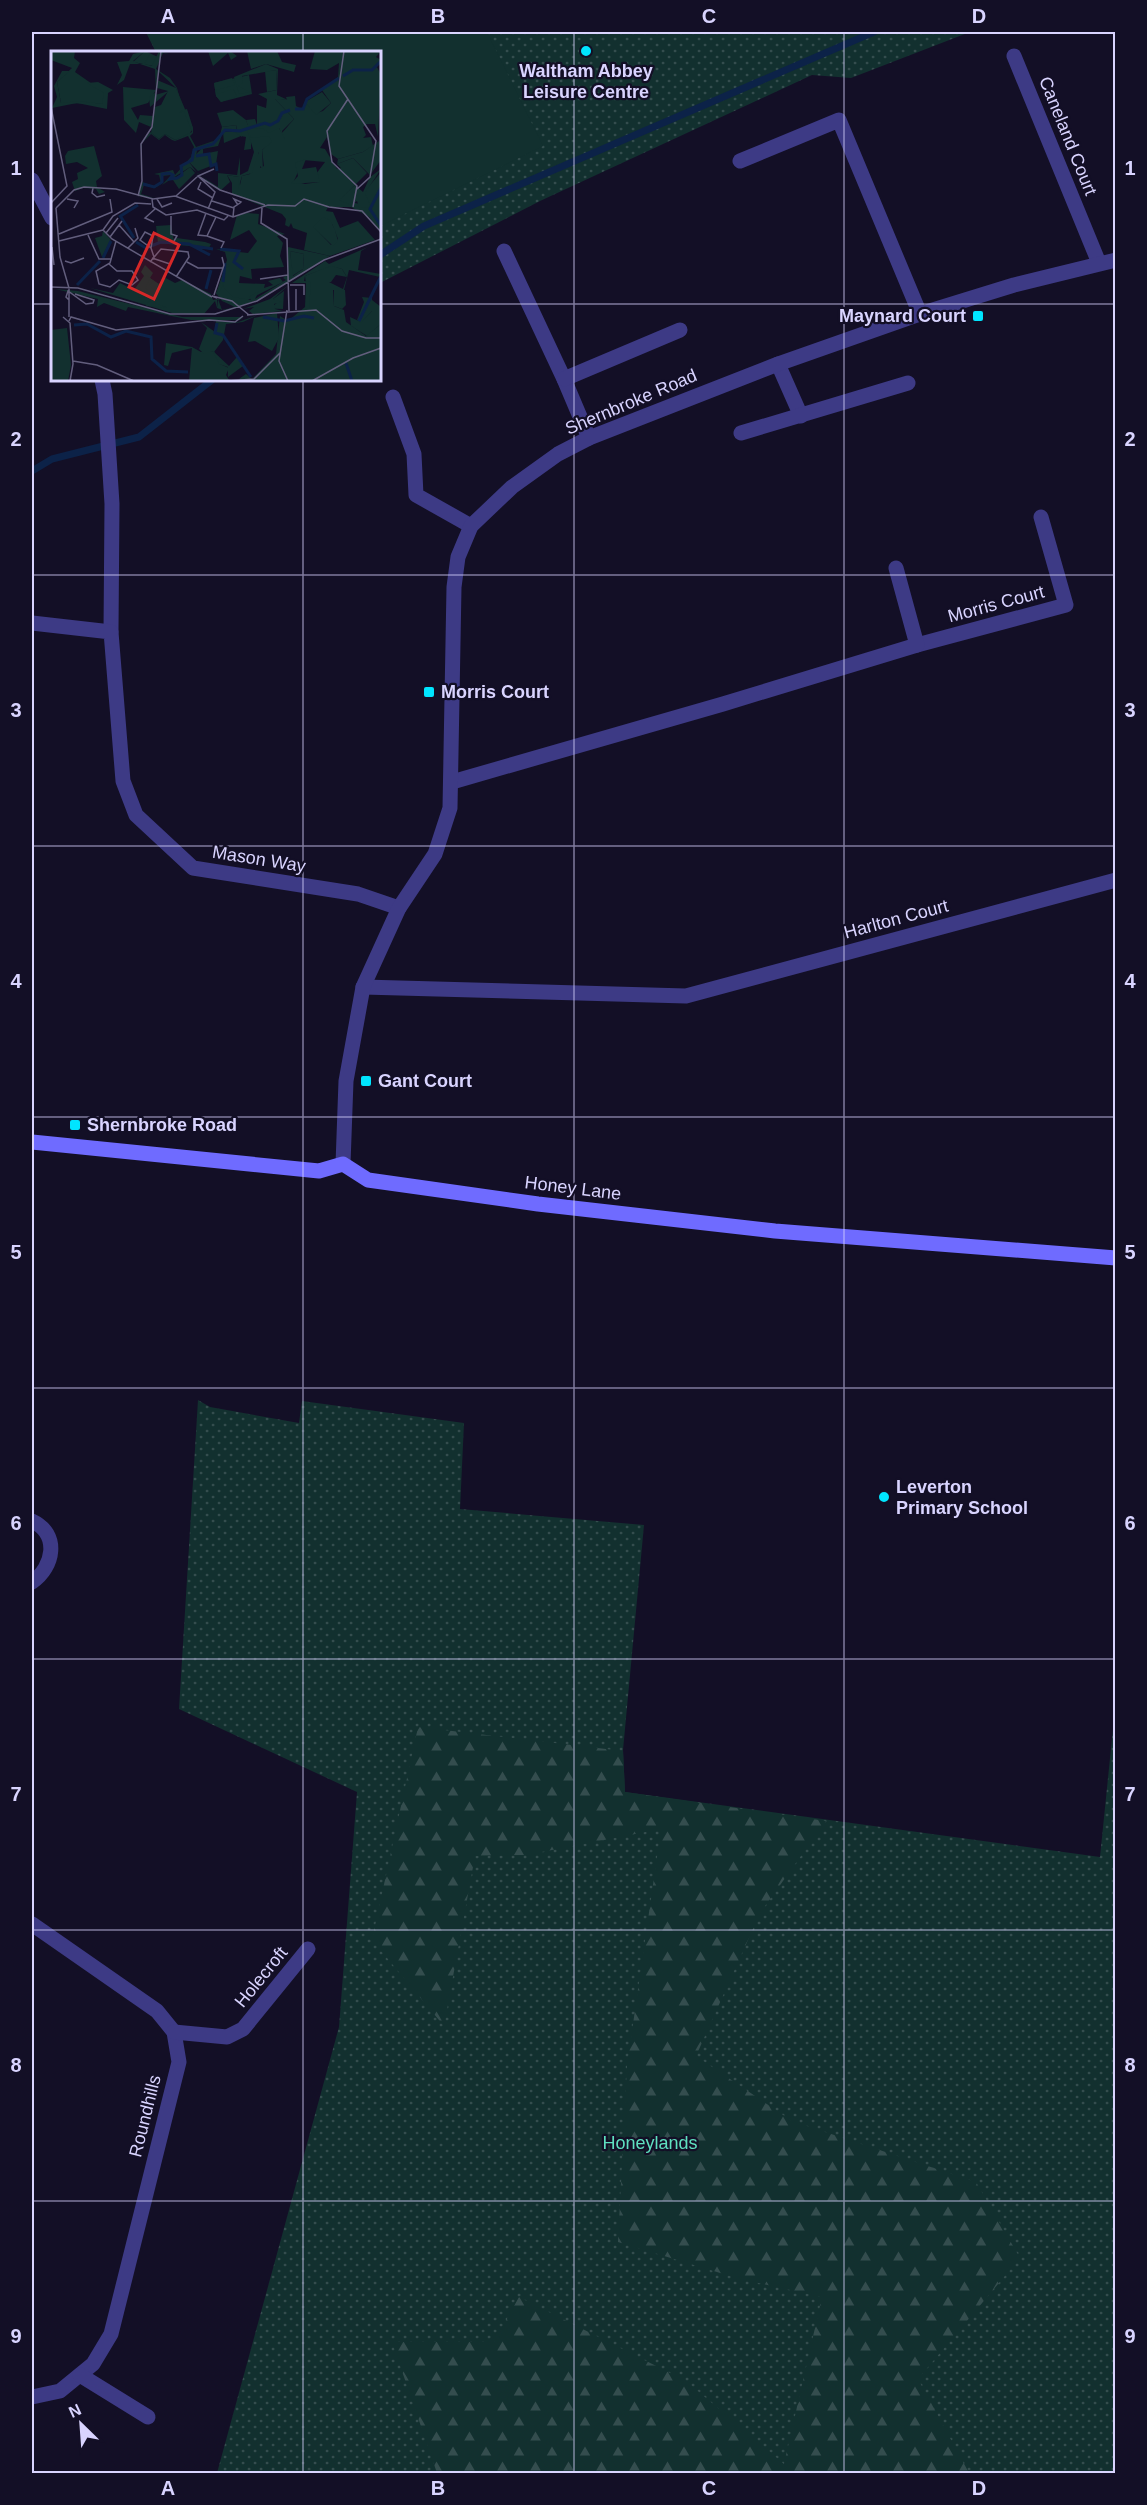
<svg xmlns="http://www.w3.org/2000/svg" width="1147" height="2505" font-family="Helvetica,sans-serif">
<defs>
<pattern id="grass-dots" width="8" height="8" patternUnits="userSpaceOnUse" patternTransform="scale(1.5)"><rect width="8" height="8" fill="#12302f"/><path d="M2 2h.1M6 6h.1" fill="none" stroke="#344d4e" stroke-width="1.8" stroke-linecap="round"/></pattern>
<pattern id="forest-firs" width="22" height="20" patternUnits="userSpaceOnUse" patternTransform="scale(1.5)"><rect width="22" height="20" fill="#12302f"/><path d="M5 1l3.5 6h-7zM16 11l3.5 6h-7z" fill="#344d4e"/></pattern>
</defs>
<rect width="100%" height="100%" fill="#130f26"/>
<!-- grass -->
<g fill="url(#grass-dots)">
<polygon points="146,32 970,32 851,78 812,75 540,201 380,283 380,52 156,52"/>
<polygon points="198,1400 210,1407 299,1423 302,1401 464,1423 460,1509 644,1525 623,1750 625,1792 1100,1857 1115,1709 1115,2473 217,2473 339,2027 357,1792 179,1709"/>
</g>
<!-- forest -->
<polygon fill="url(#forest-firs)" points="418,1727 623,1751 625,1792 826,1821 760,1913 696,2056 792,2121 976,2182 1020,2258 918,2379 969,2473 437,2473 392,2342 494,2342 519,2297 686,2381 784,2464 822,2297 740,2279 618,2242 627,2066 661,1829 526,1855 475,1856 444,2026 372,1940"/>
<!-- pitch -->
<polygon fill="#12302f" points="146,32 487,32 543,146 380,226 380,52 156,52"/>
<g fill="none" stroke-linecap="round" stroke-linejoin="round">
<!-- stream -->
<g stroke="#0c2248" stroke-width="7">
<polyline points="380,255 424,226 874,32"/>
<polyline points="32,471 52,459 139,437 212,380"/>
</g>
<!-- street -->
<g stroke="#3d3a85" stroke-width="15">
<polyline points="1014,56 1099,263"/>
<polyline points="740,161 839,120 920,314"/>
<polyline points="32,180 52,218"/>
<polyline points="504,251 564,379 589,438"/>
<polyline points="778,364 801,416"/>
<polyline points="564,379 680,330"/>
<polyline points="102,380 105,394 112,504 111,632"/>
<polyline points="393,397 414,454 416,495 471,526"/>
<polyline points="741,433 908,383"/>
<polyline points="32,623 111,632 123,781 136,815 193,868 358,894 399,908"/>
<polyline points="917,645 1066,605 1041,517"/>
<polyline points="452,782 723,704 917,645 896,568"/>
<polyline points="363,987 686,996 1116,880"/>
<polyline points="343,1164 346,1081 363,987 399,908 435,854 450,808 454,587 458,557 471,526 512,487 558,454 589,438 778,364 920,314 1014,285 1116,260"/>
<path d="M32 1521C60 1534 54 1567 32 1582"/>
<polyline points="32,1924 157,2011 174,2032 179,2062 111,2334 93,2364 60,2391 32,2397"/>
<polyline points="174,2032 227,2037 243,2029 308,1949"/>
<polyline points="80,2375 148,2417"/>
</g>
<!-- secondary -->
<polyline stroke="#6f6bff" stroke-width="15" points="32,1142 319,1171 343,1164 368,1180 538,1204 775,1231 1116,1258"/>
</g>
<!-- grid -->
<path fill="none" stroke="#d9d4ff" stroke-width="1.5" stroke-opacity="0.55" d="M303 32V52M574 32V2474M844 32V2474M32 304H52M380 304H1116M303 380V2474M32 575H1116M32 846H1116M32 1117H1116M32 1388H1116M32 1659H1116M32 1930H1116M32 2201H1116"/>
<!-- markers -->
<g fill="#00e5ff" stroke="#130f26" stroke-width="2">
<circle cx="586" cy="51" r="6"/>
<rect x="972" y="310" width="12" height="12" rx="3"/>
<rect x="423" y="686" width="12" height="12" rx="3"/>
<rect x="360" y="1075" width="12" height="12" rx="3"/>
<rect x="69" y="1119" width="12" height="12" rx="3"/>
<circle cx="884" cy="1497" r="6"/>
</g>
<g text-anchor="middle" stroke-width="4.5" stroke-linejoin="round" paint-order="stroke">
<!-- poi labels -->
<g font-size="18" font-weight="bold" fill="#d9d4ff" stroke="#130f26" text-anchor="start">
<text x="586" y="77" text-anchor="middle">Waltham Abbey<tspan x="586" dy="21">Leisure Centre</tspan></text>
<text x="966" y="322" text-anchor="end">Maynard Court</text>
<text x="441" y="698">Morris Court</text>
<text x="378" y="1087">Gant Court</text>
<text x="87" y="1131">Shernbroke Road</text>
<text x="896" y="1493">Leverton<tspan x="896" dy="21">Primary School</tspan></text>
</g>
<!-- street labels -->
<g font-size="18" fill="#d9d4ff" stroke="#130f26">
<text transform="translate(1068 136) rotate(68)" y="6">Caneland Court</text>
<text transform="translate(631 402) rotate(-23)" y="6">Shernbroke Road</text>
<text transform="translate(996 604) rotate(-15)" y="6">Morris Court</text>
<text transform="translate(259 859) rotate(9)" y="6">Mason Way</text>
<text transform="translate(896 919) rotate(-15)" y="6">Harlton Court</text>
<text transform="translate(573 1188) rotate(7)" y="6">Honey Lane</text>
<text transform="translate(261 1977) rotate(-51)" y="6">Holecroft</text>
<text transform="translate(145 2116) rotate(-76)" y="6">Roundhills</text>
</g>
<!-- park labels -->
<g font-size="18" fill="#5fe0c0" stroke="#130f26">
<text x="650" y="2149">Honeylands</text>
</g>
</g>
<!-- overview -->
<g transform="translate(51 51)">
<rect width="330" height="330" fill="#130f26"/>
<path d="M0 0H24L23 7 29 12 24 21 57 44 51 53 10 52 6 31 21 17 0 9ZM94 0 107 6 102 15 82 11ZM157 0H179L186 5 180 9 177 2 162 15ZM196 0H226L231 11 245 14 243 21 215 13 200 18ZM264 0H330L325 6 330 9 320 19 326 16 330 24 327 86 324 73H316L312 76 315 84 312 87 320 86 322 95 312 101 287 108 280 103 276 86 269 97 274 98 286 118 290 117 286 113 302 107 316 122 289 149 309 153 314 140 330 121V182L318 166 300 156H277L275 160 282 161 289 177 307 170 324 189 279 205 253 199 256 182 242 177 240 172 238 176 234 174 235 168 231 163 181 143V132L176 124 188 126 189 134 191 125 199 123 205 102 210 103 209 117 213 115 211 99 214 96 200 88V98L193 99 195 86 190 85 173 92 172 81 185 80 186 74 171 76 166 62 182 59 195 69 198 77H228L231 82 243 68 223 47 236 49 235 46 244 45 245 55 251 58 254 51 266 62 272 60 280 52 271 39 287 26 288 12 276 19 259 18ZM252 109 274 111 265 123 268 131 254 133 243 130ZM281 173 287 188 280 194 263 176ZM225 19 226 39 216 41 214 20ZM198 24 201 43 170 51 165 45 163 32ZM106 29 125 37 142 77 138 84 124 89 114 83 108 88 100 82 104 56 110 54 117 40 106 37ZM72 36 105 39 97 52 80 57 87 69 89 64 102 65 100 76 88 71 85 82 73 69ZM43 95 51 125 45 130 46 136 54 141 48 143 45 138 32 137 24 140 21 131 27 128 26 122 37 117 26 111 15 113 14 105 17 100ZM152 96V103L167 100 165 113 147 120 138 111ZM139 116 144 122 128 138 122 129ZM197 162 208 163 207 173 234 183 226 185 232 192 229 205 233 216 200 218 201 228 189 225 188 232 214 233 213 237 222 234 217 230 229 227 232 231 191 252 165 243 176 209 174 201 165 198 188 200 184 206V209L188 201 197 202 206 190 198 179 179 189 186 164ZM120 174 123 190 126 187 154 191 160 193 158 197 107 192 105 175ZM52 180 60 189 51 206 44 187 51 185ZM239 200 253 203 252 218 241 225ZM94 214 102 222 99 227 108 233 113 226 124 232 131 229 160 243 162 249 167 248 170 249H166V257L164 250 153 263 176 260 147 264 121 262 39 237 62 242 69 232 83 239 93 225 90 221ZM280 214 291 218 296 226 285 224 280 231 271 232 262 257H258L254 225ZM283 237 294 239 295 254 291 258 283 255ZM4 238 27 240 131 266H192L189 269H140L77 256 75 260 53 252 46 256 47 248ZM233 240 232 258 206 257 220 249 223 254 227 251 222 248ZM321 249 330 256V273L316 285 300 275 299 266 310 271 321 260ZM16 277 20 314 17 330H0V279ZM141 296 150 301 163 300 169 313 178 317 175 324 178 329 138 330Z" fill="#12302f" fill-rule="evenodd"/>
<path d="M94 0 82 10 89 13H79L73 29 66 34 71 24 66 11 78 10 82 3ZM108 0 118 3 112 2 105 18 119 27 126 37 131 55 125 37 107 20 104 44 118 40 99 56 98 46 105 41 104 18 89 13H93L99 3 94 13 101 15ZM215 13 227 18 226 44 237 49 224 48 243 68 231 80 234 89 228 77 218 82 211 77 197 78 200 87 218 85 221 91 211 99 212 118 208 114V101L201 122 191 125 187 138 188 126 176 124 179 131 169 140 139 116 111 134 120 124 111 125 110 133 104 137 93 134 90 143 103 147 87 145 91 131 103 135 110 132 108 124 103 123 122 119 124 124 140 106 143 96 137 85 124 90 121 89 118 87 114 84 108 89 100 83 91 92 90 109V93L99 81 108 88 114 83 124 89 141 81 133 60 128 62 132 59 136 58 142 77V82L139 85 145 96 168 88 171 76 186 74 185 78 189 79 197 75 195 69 204 68 206 74V54L215 57 216 48 207 43 226 39 225 19 191 25 192 32 187 35 199 41 188 43 183 26ZM180 78 191 86 190 80 196 79 203 101 197 120 189 124V106L186 124 167 122V136L147 123 138 111 145 106 146 99 167 95 172 81ZM11 20H19L6 31 10 52 28 50 51 53 53 42 36 32 47 31 62 39 57 42 56 58 26 52 1 57 6 46 3 35ZM181 27 184 34 165 39 167 43 182 38 186 45 170 51 165 45 163 32ZM271 41 280 52 265 64 254 51ZM328 90 330 109 319 124 302 107 286 113 287 108 312 101ZM330 118 314 142 320 156 323 146 330 135 320 159 330 177 317 157 308 156 306 150 300 154 288 149 304 134 312 141 319 126ZM272 166 279 169 284 179 287 190 282 195 262 176ZM237 196 279 205 212 247 178 259H172L166 257 167 248 171 259 184 256 171 250 165 242 170 231 166 241 167 244 171 236 174 212 179 215 175 217 172 236 182 246 200 249 198 246 208 240 204 248 235 229 232 227 237 223ZM239 200 253 203 252 218 242 225ZM317 196 310 200 307 219 330 223 329 226 298 219 293 239H282L283 255 293 259 295 271 315 285 330 273V330H196L188 328 195 323 201 328 225 303 229 265 237 270 254 256 255 232H241L274 210 278 213ZM280 215 291 218 296 226 292 238 278 231H262V257H258L260 231 253 230 254 225ZM95 224 103 230 98 234 103 239 100 246 106 243 104 252 117 257 95 255 100 247 87 246 88 237 96 243 98 240 94 237 99 228H92ZM239 233 222 248 231 251 223 253 224 258 232 260 202 263 198 260 203 256 192 258 219 248ZM311 246 321 247V260L310 272 306 269 313 251ZM207 264 192 271 175 273 172 289 163 301 178 315 186 306 192 315 177 326V316L168 313 162 300 153 303 148 298 156 277 150 271 164 281 165 270 187 271ZM115 292 141 296V297L121 302 117 315 113 314Z" fill="#12302f" fill-rule="evenodd"/>
<path d="M226 262 228 287 221 300 204 290 197 291 203 267Z" fill="#12302f"/>
<path d="M255 108 251 118 265 116 269 131 240 133 247 125 244 112Z" fill="#12302f"/>
<path fill="none" stroke="#0c2248" stroke-width="3" d="M292 25 302 19H321L330 10M244 58H252L256 48 288 27M145 105 158 103 160 115 165 113 166 120M92 133 103 136 111 131V123L118 122 122 124 119 128 126 127 131 124 130 115 141 109 143 99 162 93 174 79 189 80 214 72 219 74 227 70 231 62 239 59M330 137 319 158 330 175M68 166 87 154M70 166 83 187M85 191 95 197 110 191 138 193 159 204M142 195 162 198M169 198 188 200 183 211 192 218M52 207 60 190M172 231 174 212M26 234 49 210M155 238 160 219M212 266 233 270 253 265 263 267M308 270 330 225M166 272 164 282 172 284 200 326M23 274 36 273 60 286 75 280 100 286 101 308 115 320 137 321M295 312 301 330"/>
<path fill="none" stroke="#625e7d" stroke-width="1.5" d="M293 0 288 35 325 90 319 126 306 138M297 48 276 80 281 111 306 135 302 156M0 56 16 135 0 152M147 125 169 139 214 154M150 131 147 138 162 147M42 137 41 142 46 146 54 144M87 145 91 130 90 93 101 76 110 0M125 145 147 125M16 148 27 150 23 157M101 148 102 156 115 164 146 159 173 169 177 165M106 148 111 156 121 152M161 150 183 157M5 157 23 139 33 136 65 138 102 148 124 145 182 166 217 154 244 155 253 148 278 156 311 160 330 181M5 157 9 206 18 237V266M211 157 210 172 236 188 238 260M157 158 164 141 147 125 163 118M155 162 147 184 156 185 165 166M120 165V183L126 185 123 190M182 166 183 156 189 152 190 151 183 148 187 154M103 171 94 167 104 158M68 174 83 191M52 179 61 188 161 246M52 179 62 165 84 152 100 153M55 182 67 167M8 183 61 161 59 148M37 184 48 208H60M156 185 173 191 170 197M59 186 71 170M8 190 52 179M1 196 3 214M77 197 87 187 84 177M100 197 102 185 94 181 89 189 100 197 103 206M101 207 119 213M14 210 20 212 33 207M99 211 110 198 137 201 138 206 125 226M136 211 147 217H172M58 213 66 220H81L87 229 81 234 68 229 59 236 48 233 45 220 59 212 65 190M209 228 237 224M239 234H253V244M0 236 27 237 119 263H164L206 250 273 209 330 188M245 238V259M163 244 173 214 171 206M166 247 161 245 181 250 198 264M18 249 15 246 17 240 35 253 42 252 43 249 24 243M236 259 228 310 237 330M196 264 265 259 291 280 315 287H330M12 266 19 272 22 313 19 330M18 270 20 266 65 279 158 269 184 271 192 265M22 310 46 314 83 330M177 330 203 328 229 302M261 330 302 307 330 297"/>
<path fill="#d62828" fill-opacity="0.15" stroke="#d62828" stroke-width="3" d="M103 182 128 194 103 248 78 236Z"/>
<rect width="330" height="330" fill="none" stroke="#d9d4ff" stroke-width="3"/>
</g>
<!-- border -->
<rect width="1147" height="2505" fill="none" stroke="#130f26" stroke-width="66"/>
<!-- north arrow -->
<g transform="translate(81 2424) rotate(335)" stroke="#130f26" stroke-width="4.5" paint-order="stroke">
<path d="M0-4.5L10 22L0 15L-10 22Z" fill="#d9d4ff"/>
<text y="-9" font-size="16" font-weight="bold" text-anchor="middle" fill="#d9d4ff">N</text>
</g>
<rect x="33" y="33" width="1081" height="2439" fill="none" stroke="#d9d4ff" stroke-width="2"/>
<g font-size="20" text-anchor="middle" font-weight="bold" fill="#d9d4ff">
<text x="168" y="23">A</text>
<text x="438" y="23">B</text>
<text x="709" y="23">C</text>
<text x="979" y="23">D</text>
<text x="16" y="175">1</text>
<text x="1130" y="175">1</text>
<text x="16" y="446">2</text>
<text x="1130" y="446">2</text>
<text x="16" y="717">3</text>
<text x="1130" y="717">3</text>
<text x="16" y="988">4</text>
<text x="1130" y="988">4</text>
<text x="16" y="1259">5</text>
<text x="1130" y="1259">5</text>
<text x="16" y="1530">6</text>
<text x="1130" y="1530">6</text>
<text x="16" y="1801">7</text>
<text x="1130" y="1801">7</text>
<text x="16" y="2072">8</text>
<text x="1130" y="2072">8</text>
<text x="16" y="2343">9</text>
<text x="1130" y="2343">9</text>
<text x="168" y="2495">A</text>
<text x="438" y="2495">B</text>
<text x="709" y="2495">C</text>
<text x="979" y="2495">D</text>
</g>
</svg>
